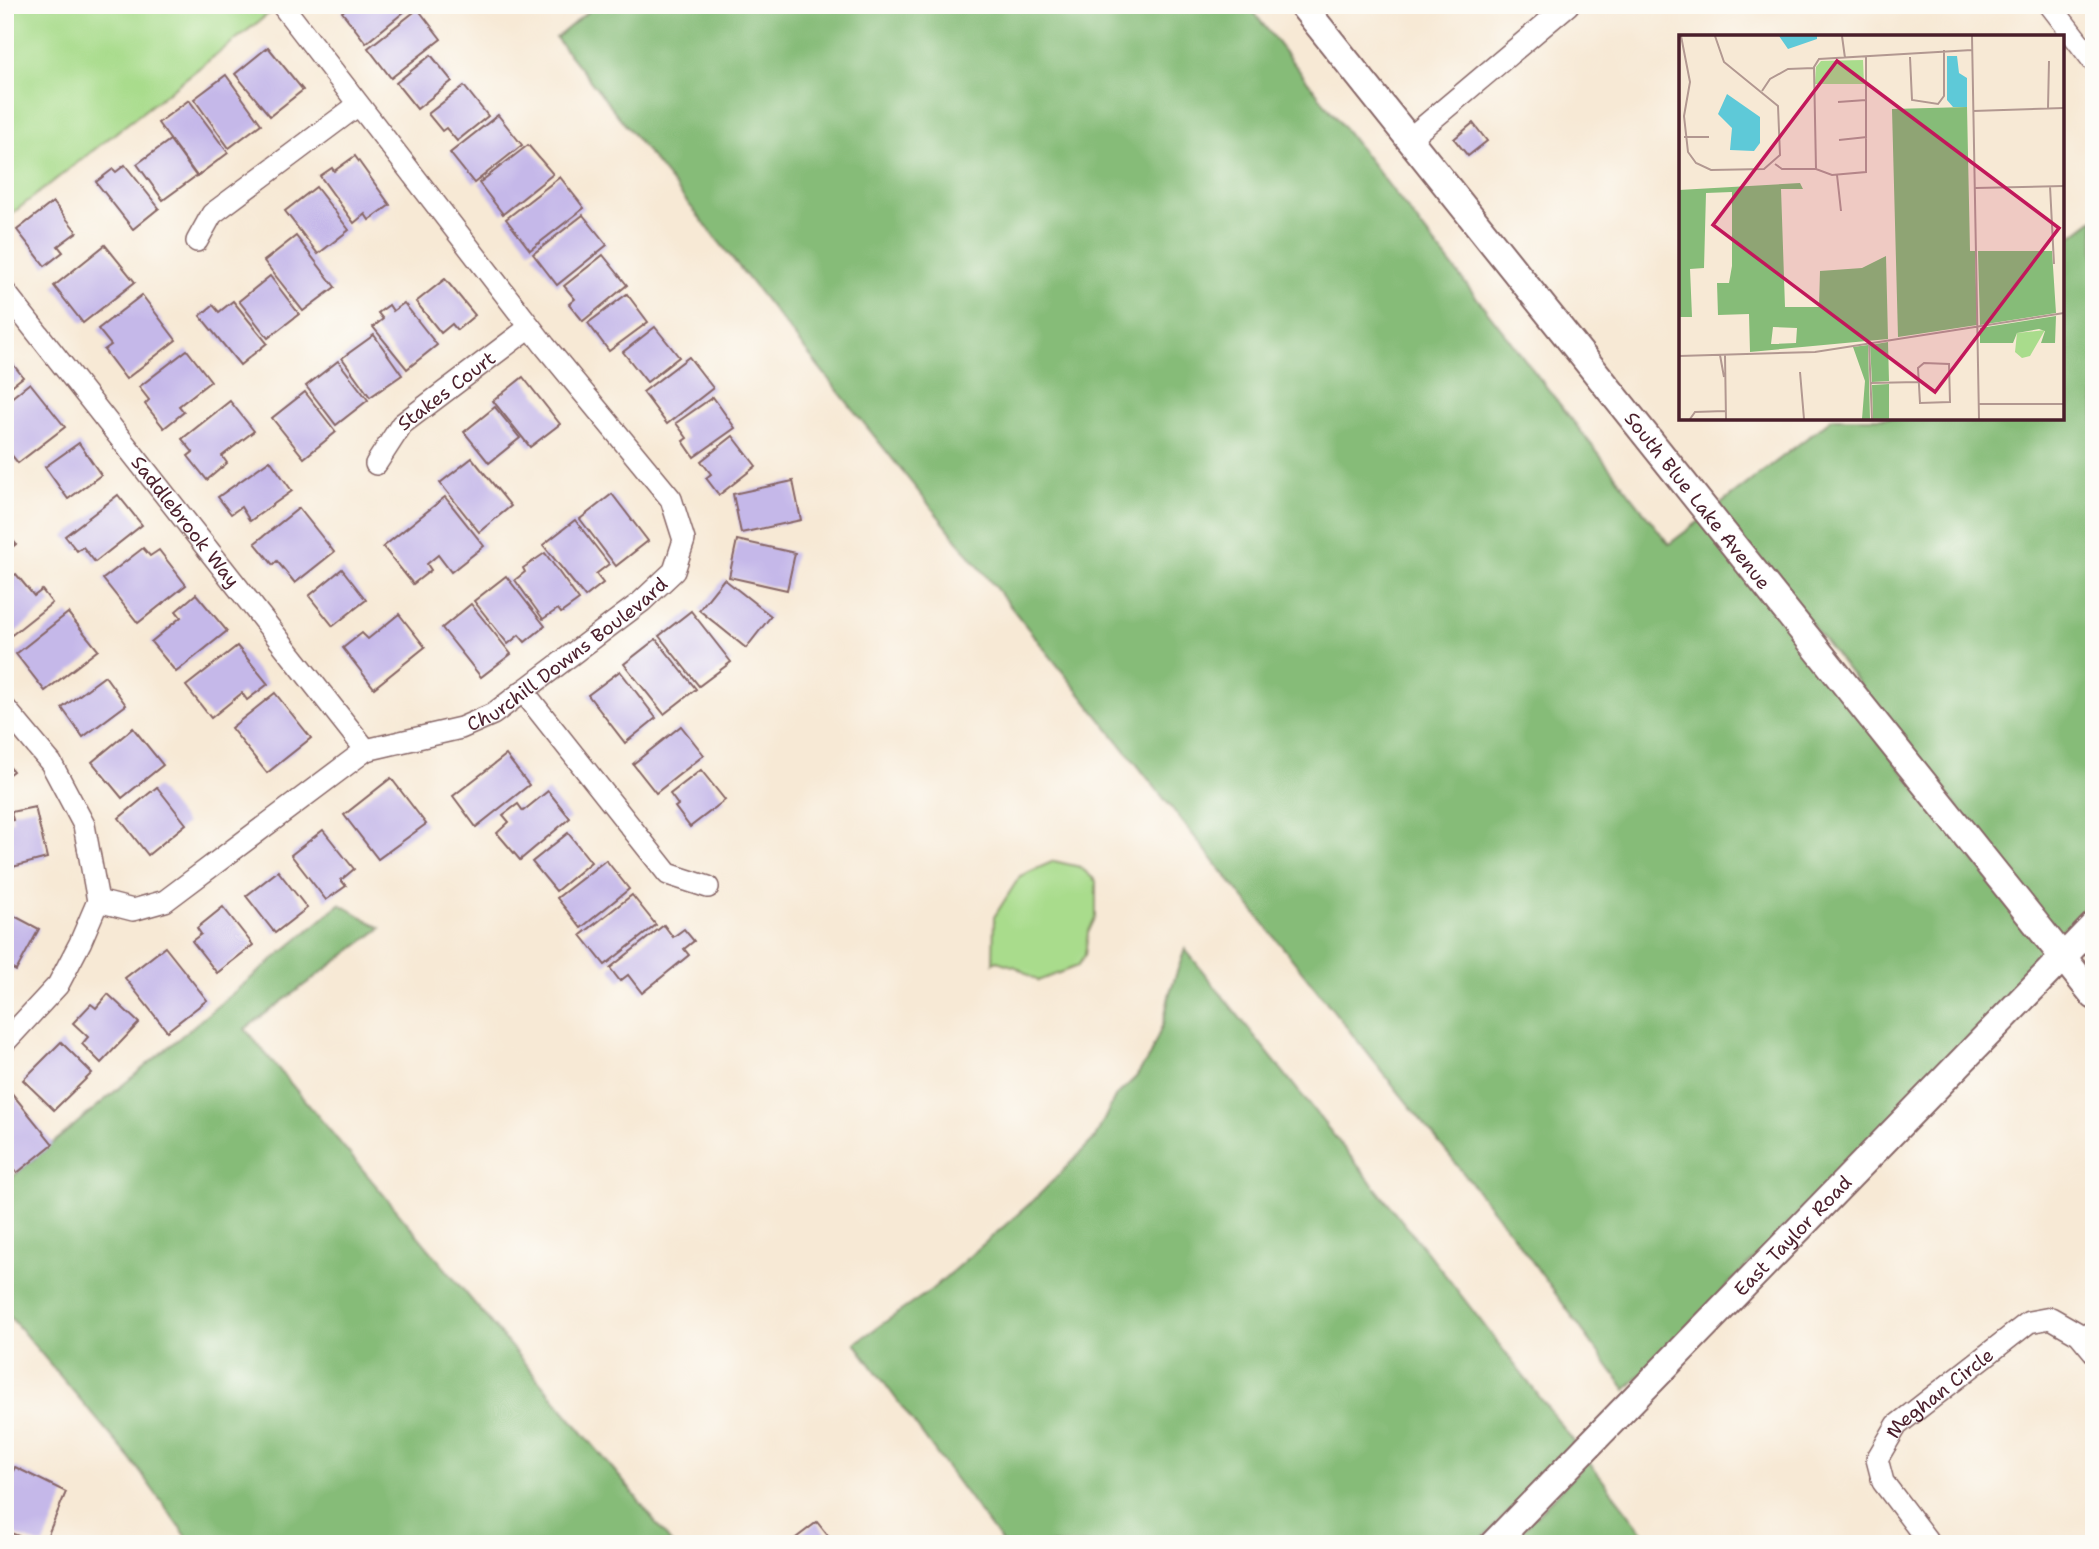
<svg xmlns="http://www.w3.org/2000/svg" width="2099" height="1549" font-family="'Shantell Sans',sans-serif">
<rect width="100%" height="100%" fill="#fdfcf7"/>
<filter id="ink" filterUnits="userSpaceOnUse"><feTurbulence type="fractalNoise" baseFrequency=".0143" numOctaves="2"/><feDisplacementMap in="SourceGraphic" scale="14" xChannelSelector="R" yChannelSelector="G"/><feConvolveMatrix kernelMatrix="1 2 1 2 8 2 1 2 1" color-interpolation-filters="sRGB"/></filter>
<filter id="wash" filterUnits="userSpaceOnUse"><feTurbulence type="fractalNoise" baseFrequency=".00686" numOctaves="4" result="noise"/><feDisplacementMap in="SourceGraphic" scale="28" xChannelSelector="R" yChannelSelector="G"/><feGaussianBlur stdDeviation="1.57" result="paint"/><feColorMatrix in="noise" values="0 0 0 0 0 0 0 0 0 0 0 0 0 0 0 0 0 1.4 0 .05"/><feComposite in="paint" operator="in"/></filter>
<g filter="url(#wash)">
<rect width="100%" height="100%" fill="#f7e9d5"/>
<!-- green -->
<g fill="#a9dc8c" stroke="#7a7e5c" stroke-width="2">
<polygon points="5,5 266,5 271,12 5,219"/>
<polygon points="1054,861 1080,867 1096,881 1096,916 1088,933 1085,955 1078,966 1038,981 1016,967 997,961 993,963 994,917 1020,876"/>
</g>
<!-- forest -->
<g fill="#86bc78" stroke="#686e52" stroke-width="2">
<polygon points="596,5 1248,5 1669,544 1701,520 2050,955 1626,1390 1512,1234 556,38"/>
<polygon points="2094,219 2094,909 2064,940 1717,507 1833,418 2062,418 2062,243"/>
<polygon points="340,904 381,928 245,1029 628,1487 672,1544 192,1544 130,1458 5,1311 5,1183"/>
<polygon points="2094,941 2094,979 2078,958"/>
<polygon points="1185,949 1450,1281 1575,1443 1477,1544 1003,1544 855,1343 931,1290 1034,1200 1095,1138 1115,1097 1136,1077 1150,1055 1163,1024 1170,992"/>
<polygon points="1588,1461 1652,1544 1509,1544"/>
</g>
<g id="blocks">
<!-- building -->
<g fill="#c5b8e9">
<polygon points="350,5 409,5 410,7 366,43 342,12"/>
<polygon points="418,9 441,39 391,78 368,48"/>
<polygon points="268,47 303,90 270,116 235,74"/>
<polygon points="431,55 452,81 417,109 396,83"/>
<polygon points="226,75 261,124 229,148 194,99"/>
<polygon points="464,86 488,116 457,141 446,128 442,131 428,114"/>
<polygon points="189,100 228,153 197,176 158,123"/>
<polygon points="498,115 522,145 474,183 450,153"/>
<polygon points="1473,123 1487,141 1468,156 1454,139"/>
<polygon points="170,140 196,176 163,200 137,164"/>
<polygon points="528,145 553,174 503,214 479,183"/>
<polygon points="355,156 390,205 369,220 365,214 354,223 320,176 332,168 334,171"/>
<polygon points="125,165 159,208 133,229 96,182 113,169 116,172"/>
<polygon points="560,177 584,208 530,250 506,219"/>
<polygon points="316,187 349,230 318,254 285,211"/>
<polygon points="53,202 77,232 58,246 63,252 45,266 17,230"/>
<polygon points="583,215 607,245 557,285 533,254"/>
<polygon points="296,236 335,287 303,311 264,261"/>
<polygon points="105,245 135,282 83,323 54,286"/>
<polygon points="603,255 627,285 583,321 569,304 575,299 564,286"/>
<polygon points="270,276 299,314 268,338 239,301"/>
<polygon points="445,279 475,315 457,330 452,324 441,333 416,302"/>
<polygon points="627,294 648,322 609,351 588,323"/>
<polygon points="142,295 176,340 126,379 104,350 111,345 98,329"/>
<polygon points="233,301 267,343 240,365 200,316 213,305 219,312"/>
<polygon points="404,303 437,345 407,369 373,327 383,319 378,313 389,305 393,311"/>
<polygon points="655,327 679,357 647,382 623,352"/>
<polygon points="374,335 402,375 370,397 342,358"/>
<polygon points="187,350 211,381 179,406 184,412 164,428 145,404 149,400 139,387"/>
<polygon points="5,354 23,377 5,391"/>
<polygon points="689,357 713,388 667,424 643,392"/>
<polygon points="338,361 368,400 336,425 306,386"/>
<polygon points="523,377 560,424 530,447 493,401"/>
<polygon points="30,383 65,427 18,463 5,447 5,403"/>
<polygon points="305,392 336,432 304,458 272,418"/>
<polygon points="713,397 735,428 694,457 683,441 687,438 676,423"/>
<polygon points="230,401 254,431 222,456 227,463 207,480 188,456 193,452 182,439"/>
<polygon points="495,407 520,438 489,463 464,432"/>
<polygon points="733,436 756,466 719,495 706,478 711,474 701,461"/>
<polygon points="79,443 101,475 68,499 45,467"/>
<polygon points="472,458 511,506 479,532 440,483"/>
<polygon points="270,460 292,491 250,521 241,507 231,514 218,497"/>
<polygon points="793,481 801,520 741,533 733,494"/>
<polygon points="612,494 648,541 616,566 580,519"/>
<polygon points="118,495 142,525 95,562 83,547 77,551 65,536"/>
<polygon points="445,497 484,546 451,572 438,555 427,564 431,570 413,584 383,547"/>
<polygon points="299,508 334,552 295,583 277,561 273,565 255,543"/>
<polygon points="575,520 609,564 596,574 603,583 585,597 543,545"/>
<polygon points="5,531 16,544 5,553"/>
<polygon points="737,540 795,553 787,590 729,577"/>
<polygon points="143,548 150,556 159,550 186,585 138,623 103,579"/>
<polygon points="545,553 579,600 561,613 558,609 543,619 515,580 525,572 523,568"/>
<polygon points="342,569 366,600 333,626 309,596"/>
<polygon points="16,574 34,596 42,590 52,603 8,638 5,635 5,582"/>
<polygon points="506,576 545,626 525,642 519,635 508,644 474,601"/>
<polygon points="724,579 771,616 746,648 699,610"/>
<polygon points="196,594 227,631 176,672 151,642 181,617 176,611"/>
<polygon points="471,604 511,654 481,677 442,628"/>
<polygon points="691,611 731,662 699,686 659,636"/>
<polygon points="68,613 98,650 45,691 16,654"/>
<polygon points="399,614 425,647 374,688 343,648 362,633 368,639"/>
<polygon points="656,639 696,689 664,714 624,664"/>
<polygon points="237,646 268,684 247,700 242,693 211,718 186,686"/>
<polygon points="620,671 656,718 625,743 588,695"/>
<polygon points="105,676 126,705 83,737 62,708"/>
<polygon points="275,693 311,738 267,773 231,728"/>
<polygon points="681,726 704,755 656,793 633,764"/>
<polygon points="133,728 163,765 122,798 92,762"/>
<polygon points="506,755 529,785 476,827 453,796"/>
<polygon points="5,761 13,771 5,777"/>
<polygon points="701,770 725,800 690,827 675,807 678,805 670,794"/>
<polygon points="391,778 426,824 378,859 344,815"/>
<polygon points="157,787 186,824 148,855 119,818"/>
<polygon points="548,791 570,818 520,860 497,833 509,822 503,815 518,804 523,811"/>
<polygon points="35,807 47,858 5,869 5,822 13,820 11,812"/>
<polygon points="323,830 354,869 341,880 346,886 326,900 291,855"/>
<polygon points="568,833 591,862 556,891 532,862"/>
<polygon points="606,860 629,889 581,928 557,898"/>
<polygon points="278,871 307,908 275,933 246,896"/>
<polygon points="632,895 656,925 605,965 581,935"/>
<polygon points="223,907 253,945 217,973 192,941 201,934 197,928"/>
<polygon points="5,911 39,929 16,971 5,965"/>
<polygon points="664,925 673,937 684,929 694,941 684,949 689,955 642,993 628,975 620,981 610,968"/>
<polygon points="165,947 207,1000 167,1031 125,978"/>
<polygon points="108,994 139,1023 101,1063 82,1044 88,1037 73,1023 91,1004 96,1008"/>
<polygon points="61,1042 92,1073 54,1110 23,1080"/>
<polygon points="10,1091 53,1144 17,1173 5,1159 5,1095"/>
<polygon points="15,1467 66,1492 44,1544 38,1544 11,1533 5,1544 5,1473 11,1475"/>
<polygon points="817,1522 833,1542 837,1538 842,1544 788,1544"/>
</g>
</g>
</g>
<g filter="url(#ink)">
<use href="#blocks" fill-opacity="0" stroke="#876666" stroke-width="2"/>
<g fill="none" stroke-linecap="round" stroke-linejoin="round">
<defs>
<g id="minor">
<polyline points="2050,5 2094,62"/>
<polyline points="1409,139 1568,5"/>
<polyline points="197,241 212,214 358,105"/>
<path id="s1" d="M5 292 366 750"/>
<path id="s2" d="M376 464 402 424 530 327"/>
<polyline points="523,691 668,874 708,887"/>
<polyline points="5,708 51,763 84,825 98,901 80,943 58,985 5,1042"/>
<path id="s3" d="M98 901 133 910 165 901 366 750 461 728 493 714 641 602 674 571 684 540 671 499 545 346 282 5"/>
<path id="s4" d="M1930 1544 1883 1482 1877 1459 1897 1425 2029 1322 2051 1318 2079 1334 2094 1352"/>
</g>
<g id="major">
<path id="s5" d="M1302 5 2094 996"/>
<path id="s6" d="M1493 1544 2094 925"/>
</g>
</defs>
<!-- minor casing -->
<use href="#minor" stroke="#876666" stroke-width="24"/>
<!-- major casing -->
<use href="#major" stroke="#876666" stroke-width="30"/>
<!-- minor -->
<use href="#minor" stroke="#fff" stroke-width="21"/>
<!-- major -->
<use href="#major" stroke="#fff" stroke-width="26"/>
</g>
</g>
<g text-anchor="middle" stroke-width="5" stroke-linejoin="round" paint-order="stroke">
<!-- street labels -->
<g font-size="19" fill="#4a1f2b" stroke="#fdfcf7">
<text dy="7" stroke="none"><textPath href="#s2" startOffset="103">Stakes Court</textPath></text>
<text dy="7" stroke="none"><textPath href="#s5" startOffset="634">South Blue Lake Avenue</textPath></text>
<text dy="7" stroke="none"><textPath href="#s1" startOffset="292">Saddlebrook Way</textPath></text>
<text dy="7" stroke="none"><textPath href="#s3" startOffset="548">Churchill Downs Boulevard</textPath></text>
<text dy="7" stroke="none"><textPath href="#s6" startOffset="430">East Taylor Road</textPath></text>
<text dy="7" stroke="none"><textPath href="#s4" startOffset="194">Meghan Circle</textPath></text>
</g>
</g>
<!-- overview -->
<g transform="translate(1679 35)">
<rect width="385" height="385" fill="#f7e9d5"/>
<path d="M142 26 184 25 185 49H136L137 32ZM366 295 351 321 343 323 336 317 338 298Z" fill="#a9dc8c"/>
<path d="M288 72 291 216H296L298 290 219 302 213 74ZM121 148 124 154H102L106 272H140L141 236 183 233 207 221 209 304 71 317 70 279 39 280 38 248H50L53 231V157L27 158 25 233 11 234 13 282H0V155ZM94 292 118 293 117 308 92 309ZM299 216H373L377 278 301 290ZM377 281 376 308H362L366 296 360 294 338 298 334 308H301V293ZM209 307 210 346 193 347 191 310ZM189 310 191 384H183L186 346 174 312ZM210 349V384H194L193 350Z" fill="#86bc78" fill-rule="evenodd"/>
<path d="M100 1H138V4L109 14ZM268 21H278L280 38 288 43V72H274L268 65ZM48 59 81 82V108L75 116 51 115 53 93 39 79Z" fill="#5ec9d8"/>
<path fill="none" stroke="#b29891" stroke-width="2" d="M2 1 11 47 5 81 9 117 17 128 32 135 85 134 101 120 99 71 45 27 36 1M163 1 166 23M293 1 300 384M231 22 233 65 259 69 265 61V15M83 56 91 44 109 34 135 33M159 67 187 65M369 73 370 26M294 76 385 73M5 102H30M160 105 188 102M96 129 103 134H137L153 140 187 137V22M137 134 135 32 140 24 293 15M158 140 162 176M371 151 375 229M296 153 385 151M190 309 193 384M41 320 45 342M46 320 47 384M0 321 136 317 385 278M245 328 270 329 271 367 241 368 239 333ZM121 337 125 384M192 348 239 347M300 369H385M11 384 16 377 46 376"/>
<path fill="#c2185b" fill-opacity="0.15" stroke="#c2185b" stroke-width="3.5" d="M158 26 380 193 256 357 34 190Z"/>
<rect width="385" height="385" fill="none" stroke="#4a1f2b" stroke-width="3.5"/>
</g>
<!-- margin -->
<rect width="2099" height="1549" fill="none" stroke="#fdfcf7" stroke-width="28"/>
</svg>
